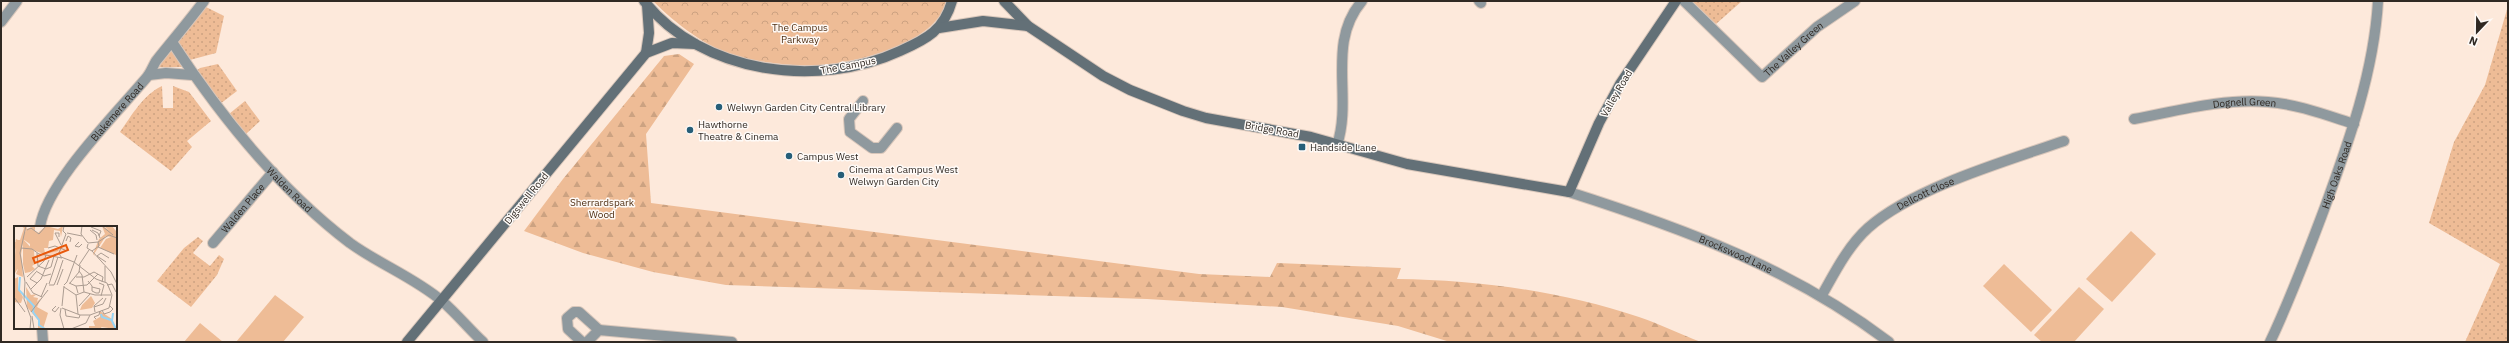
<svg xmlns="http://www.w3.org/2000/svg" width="2509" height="343" font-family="'IBM Plex Sans',sans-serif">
<defs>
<pattern id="grass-dots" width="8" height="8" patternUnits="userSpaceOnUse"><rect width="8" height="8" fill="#eebc96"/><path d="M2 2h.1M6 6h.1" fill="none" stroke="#cca281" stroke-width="1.8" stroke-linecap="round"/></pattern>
<pattern id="forest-firs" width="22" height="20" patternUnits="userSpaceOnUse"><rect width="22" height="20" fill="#eebc96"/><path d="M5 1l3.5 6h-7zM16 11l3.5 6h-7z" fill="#cca281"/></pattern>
<pattern id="park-crowns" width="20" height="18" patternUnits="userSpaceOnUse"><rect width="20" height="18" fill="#eebc96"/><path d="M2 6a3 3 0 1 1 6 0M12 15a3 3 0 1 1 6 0" fill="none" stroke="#cca281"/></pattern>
</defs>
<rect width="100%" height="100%" fill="#fde9db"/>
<!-- grass -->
<g fill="url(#grass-dots)">
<polygon points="1692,1 1742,1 1716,24 1692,5"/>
<polygon points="204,6 224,16 216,53 186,61 177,45 178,38"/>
<polygon points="2508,6 2508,342 2465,342 2500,264 2429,223 2454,142 2485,85"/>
<polygon points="172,49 184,67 159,67 157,66"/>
<polygon points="218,64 237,91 220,104 196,71 200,68"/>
<path d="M162 86 163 108H173V86L189 92 211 121 187 141 192 147 171 171 120 132C132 115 143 95 162 86Z"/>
<polygon points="245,101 260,121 246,134 229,114"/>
<polygon points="198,237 203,241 193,253 210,266 219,255 224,259 217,275 191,307 157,281 184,248"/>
</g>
<!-- forest -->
<path fill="url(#forest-firs)" d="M679 54 694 64 646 134 651 203 1199 274 1270 277 1277 263 1401 268 1397 279C1479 280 1561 291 1639 317 1660 324 1680 334 1701 342H1450L1398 326 1282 307 1147 299 726 285 653 272 583 253 524 231 563 179 664 56Z"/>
<!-- park -->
<path fill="url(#park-crowns)" d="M653 1H947C935 44 859 62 820 65 795 67 764 63 739 57 707 48 676 24 653 1Z"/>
<!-- pitch -->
<g fill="#eebc96">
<polygon points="2131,231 2156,254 2112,302 2086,279"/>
<polygon points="2004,264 2052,310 2031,332 1983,286"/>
<polygon points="2079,287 2104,309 2074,342 2042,342 2034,335"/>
<polygon points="275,295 304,317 283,342 236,342"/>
<polygon points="200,323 223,342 184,342"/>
</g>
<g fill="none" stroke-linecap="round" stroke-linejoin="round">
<defs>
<g id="street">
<polyline points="1479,1 1481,3"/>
<path id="s1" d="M1684 1 1762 77 1817 27 1855 1"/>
<polyline points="1,22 17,1"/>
<path id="s2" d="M172 42C221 117 278 188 350 243 379 264 415 278 442 301 457 314 469 329 483 342"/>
<polyline points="149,75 166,73 192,75"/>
<polyline points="863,101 849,119 850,132 872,148 881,148 897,128"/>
<path id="s3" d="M2134 119C2177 111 2223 98 2268 102 2297 104 2326 115 2354 124"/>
<path d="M1337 145C1353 97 1326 43 1362 1"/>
<path id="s4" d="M1569 192C1685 229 1791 268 1889 342"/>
<path id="s5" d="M40 227C46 183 118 112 147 77 151 72 153 66 156 61 172 41 189 21 204 1"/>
<path id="s6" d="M213 243 273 172"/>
<path id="s7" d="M1822 295C1835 272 1848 246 1868 228 1913 188 2006 161 2064 141"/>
<polyline points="42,328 43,342"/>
<polyline points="582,342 568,329 567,318 574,312 579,312 599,330"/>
<polyline points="587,342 599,330 732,342"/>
<path id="s8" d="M2270 342C2291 298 2308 252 2325 207 2349 141 2374 72 2378 1"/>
</g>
<g id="secondary">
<path d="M644 1C702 74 818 89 900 51 927 39 944 30 952 1"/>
<polyline points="1004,1 1028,26 1103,76 1130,90 1183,111 1206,118 1311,137 1407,164 1569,192 1599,123 1620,84 1676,1"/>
<polyline points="939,28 983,21 1028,26"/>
<polyline points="646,53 649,33 647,5"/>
<polyline points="407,342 646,53 672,43 695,44"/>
</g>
</defs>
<!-- street casing -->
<use href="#street" stroke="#d8c6ba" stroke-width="12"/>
<!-- secondary casing -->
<use href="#secondary" stroke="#d8c6ba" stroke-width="12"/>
<!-- street -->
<use href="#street" stroke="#8f999e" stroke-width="10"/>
<!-- secondary -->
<use href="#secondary" stroke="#637077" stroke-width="10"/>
</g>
<!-- markers -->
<g fill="#265e78" stroke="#fefaf7" stroke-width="1.5">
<circle cx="719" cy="107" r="4"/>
<circle cx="690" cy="130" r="4"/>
<rect x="1298" y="143" width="8" height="8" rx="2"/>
<circle cx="789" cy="156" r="4"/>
<circle cx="841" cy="175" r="4"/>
</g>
<g text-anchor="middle" stroke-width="3" stroke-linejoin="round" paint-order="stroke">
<!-- park labels -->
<g font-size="10" fill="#4f2e12" stroke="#fefaf7">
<text x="800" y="31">The Campus<tspan x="800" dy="12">Parkway</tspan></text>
<text x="602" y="206">Sherrardspark<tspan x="602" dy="12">Wood</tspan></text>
</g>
<!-- street labels -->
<g font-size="10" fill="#302923" stroke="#fefaf7">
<text dy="4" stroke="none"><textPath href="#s1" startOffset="151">The Valley Green</textPath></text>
<text transform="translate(848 65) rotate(-11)" y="4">The Campus</text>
<text transform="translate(1616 93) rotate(-60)" y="4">Valley Road</text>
<text dy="4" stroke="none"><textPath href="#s3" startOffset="112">Dognell Green</textPath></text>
<text dy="4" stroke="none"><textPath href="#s5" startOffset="140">Blakemere Road</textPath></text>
<text transform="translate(1272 129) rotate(10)" y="4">Bridge Road</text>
<text dy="4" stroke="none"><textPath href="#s8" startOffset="180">High Oaks Road</textPath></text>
<text dy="4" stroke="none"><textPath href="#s2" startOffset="189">Walden Road</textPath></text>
<text dy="4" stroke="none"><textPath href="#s7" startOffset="149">Dellcott Close</textPath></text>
<text transform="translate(526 198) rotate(-51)" y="4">Digswell Road</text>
<text dy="4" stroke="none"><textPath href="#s6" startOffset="46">Walden Place</textPath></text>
<text dy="4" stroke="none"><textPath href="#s4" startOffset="178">Brockswood Lane</textPath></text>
</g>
<!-- poi labels -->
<g font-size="10" fill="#302923" stroke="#fefaf7" text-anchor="start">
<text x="727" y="111">Welwyn Garden City Central Library</text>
<text x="698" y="128">Hawthorne<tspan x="698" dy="12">Theatre &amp; Cinema</tspan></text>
<text x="1310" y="151">Handside Lane</text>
<text x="797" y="160">Campus West</text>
<text x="849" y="173">Cinema at Campus West<tspan x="849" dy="12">Welwyn Garden City</tspan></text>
</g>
</g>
<!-- overview -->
<g transform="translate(14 226)">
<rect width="103" height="103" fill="#fde9db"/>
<path d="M88 0 95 4 91 1 98 0 102 5V29L86 22 92 13 97 11 92 10 80 28 81 30 79 28 85 13 91 8ZM2 13 6 15 9 51 2 48 4 43 0 46ZM9 13 20 25 21 38 18 40 21 43 16 46 11 47 9 38ZM4 51V62L9 71 7 77 0 76V53Z" fill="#eebc96"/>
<path d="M7 0H12L5 40 0 49V29L3 36 2 43 5 34 1 31 3 27 0 19V16L4 15 0 14H6L10 2ZM13 0V3L21 0V5L24 7 32 0 44 3 49 0 47 11 46 5 40 4 39 14 35 15 34 22H30L31 27 45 23 44 25 30 28 16 23V18L9 13ZM86 85 98 93 102 103 87 101 88 103H75V100H81L79 95 86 91Z" fill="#eebc96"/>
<path d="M12 61 17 69 23 68 19 71 24 72 23 76 27 72 23 81 34 87 29 103H24V94L13 81ZM77 70 81 77 78 82 66 84 68 79Z" fill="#eebc96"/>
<path fill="none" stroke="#97d4f4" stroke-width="2" d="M6 51 5 64 20 80 19 86 25 94V99L31 103M99 87 98 95 102 103M87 88 88 91 97 94"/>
<path fill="none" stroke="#ab9c91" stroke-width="1" d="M12 0 6 27 11 56 10 73 17 92 16 103M68 0 67 8 74 17M88 0 99 9M77 1 87 5 85 10M13 4 17 2 25 8 32 0M76 4 82 9 83 14M78 4 84 7 86 12M53 7 68 10M45 11V7H41L47 19M52 15 54 10 57 12 56 16M65 16 61 20 65 21 68 18M74 17 84 16 95 9 103 12M74 18 73 22 78 25 85 20 84 16M84 21 100 28M7 22 18 23 25 28 32 29M34 22 41 20 51 24M78 25 97 46M23 27 24 40 32 43 37 41 40 30M45 27 52 8 49 5 50 0M40 29 45 27 47 31 60 36M60 36 82 53 93 57 98 69M92 36 83 30 87 27 95 32M65 39 75 24M91 40V56M22 45 30 50 37 48M65 45 68 49 70 66M22 46 16 53 23 57M97 46 103 58M13 51 30 35 32 29 48 32M62 51H70L80 46 89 51 88 56M43 52 49 34M74 55 78 60V65L82 67M12 56 19 67 28 71M55 57 62 60 64 67M56 57 65 46 66 39M85 57 90 59 87 70M35 58 44 31M35 59H40L43 52M43 59 49 43M50 59 53 56 63 29M93 59 98 58 102 66M62 60 73 59 84 48M50 61 62 69M78 61 86 63 85 67H82M17 63 27 53 35 34M62 69 70 66 81 69H97M62 69 64 88M0 71 11 86M27 71 33 57M42 80 38 84 41 86 45 81M48 80 50 60M65 80 76 68M80 81 89 78 92 72M47 82 46 89 50 103M48 82 66 89H76L95 82 98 69M51 83 52 90 65 92 66 89M88 84 90 88 96 86 99 83 96 80M17 86 34 64M81 86 80 80 89 72M18 90 20 103M82 93 80 91 85 89 86 85M57 103 72 97 76 89"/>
<path fill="#e8590c" fill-opacity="0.15" stroke="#e8590c" stroke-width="2" d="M52 19 54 24 21 37 19 32Z"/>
<rect width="103" height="103" fill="none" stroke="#302923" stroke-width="2"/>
</g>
<!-- border -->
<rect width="2509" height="343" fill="none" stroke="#302923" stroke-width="4"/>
<!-- north arrow -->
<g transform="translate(2477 32) rotate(202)" stroke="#fefaf7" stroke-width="3" paint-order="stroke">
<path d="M0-3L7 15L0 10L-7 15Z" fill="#302923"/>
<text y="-6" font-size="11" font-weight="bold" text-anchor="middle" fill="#302923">N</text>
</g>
</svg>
